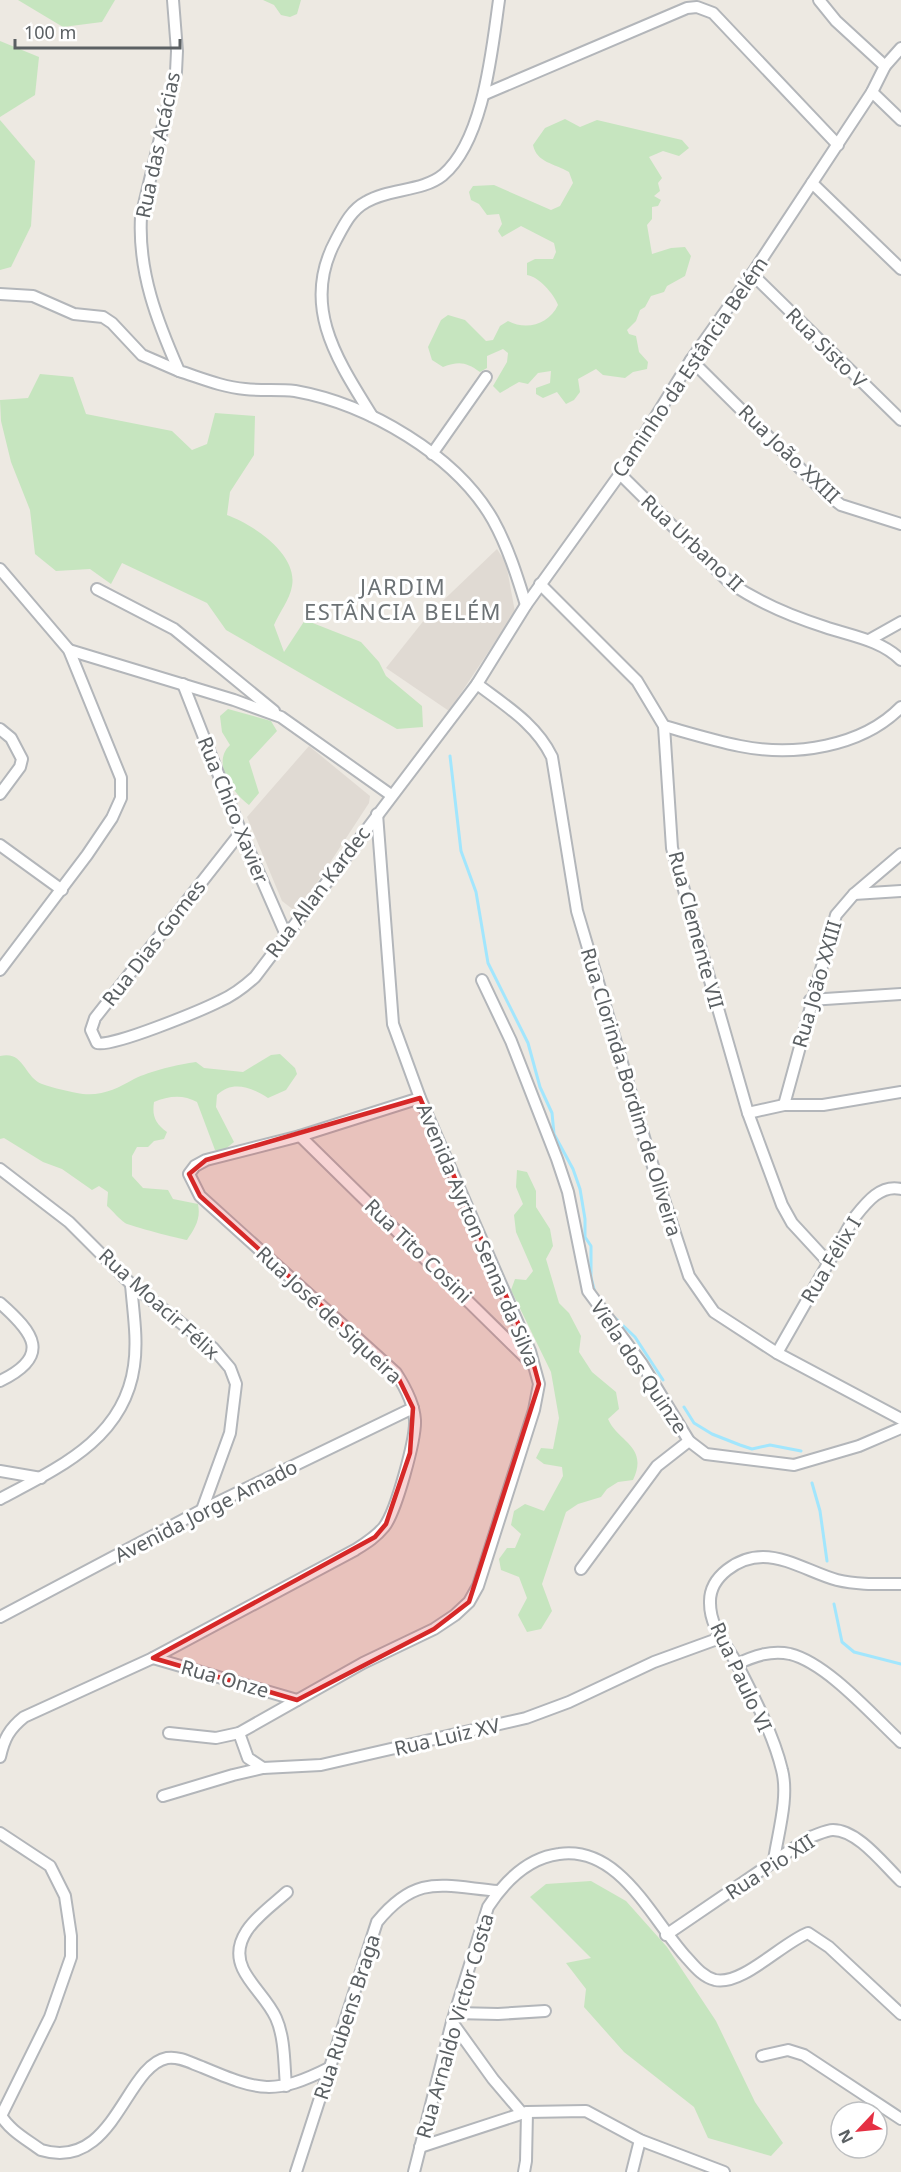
<svg xmlns="http://www.w3.org/2000/svg" width="901" height="2172" font-family="'Noto Sans',sans-serif">
<rect width="100%" height="100%" fill="#ede9e2"/>
<!-- education -->
<g fill="#e0dad3">
<polygon points="497,549 506,563 515,612 449,711 386,668 429,614"/>
<polygon points="309,746 370,796 369,803 301,907 295,911 282,901 247,817"/>
</g>
<!-- green -->
<g fill="#c6e5bf">
<polygon points="18,0 115,0 102,22 63,27"/>
<polygon points="263,0 301,0 297,14 290,17 281,15 274,5"/>
<polygon points="0,41 39,57 35,95 0,117"/>
<path d="M565 119 580 127 597 120 682 140 689 148 679 156 663 151 649 157 662 178 658 183 660 191 654 196 661 200 658 206 652 207V219L647 225 652 254 671 248 685 247 691 256 685 276 667 286 664 292 651 296 645 307 640 310 636 321 627 330 629 334 636 336 639 352 648 362 647 369 633 372 625 378 603 375 596 369 578 379 580 392 574 400 566 404 557 392 543 398 536 394V388L550 383 551 371 538 373 528 384 519 382 500 393 493 386 507 362 508 353 503 349 487 356V368L480 372C466 362 459 361 443 367L432 360 428 347 441 320 448 315 465 320 486 341 493 340 500 326 508 321C527 331 549 324 558 305 554 294 538 276 527 275V263L535 259H553L556 252 554 243 521 226 502 237 498 231 502 224 499 214 487 215 479 204 471 200 469 192 473 186 494 185 551 210 560 206 573 183 569 172C554 163 537 163 533 145L545 128Z"/>
<polygon points="0,120 35,161 31,226 11,267 0,270"/>
<path d="M40 374 73 377 86 414 172 431 192 450 207 444 215 413 255 416 254 455 230 492 227 515C252 524 298 554 292 586 290 599 279 613 274 625L284 652 305 620 361 642 379 662 386 676 422 706 423 727 397 729 226 630 207 603 122 563 111 584 90 569 56 571 35 554 30 510 11 462 1 421 0 400 28 398Z"/>
<path d="M228 709 271 721 277 731 249 761 259 793 249 805C233 793 211 763 230 745L222 732 220 716Z"/>
<path d="M280 1054 295 1068 297 1074 286 1090 268 1098C251 1087 232 1080 217 1095L216 1107 234 1142 223 1151 215 1150 197 1102C183 1094 168 1096 154 1102 152 1116 155 1123 167 1132L164 1139 154 1141 148 1147H137L132 1156V1176L143 1188 168 1190 173 1199 198 1204C201 1219 195 1228 187 1240 180 1239 130 1226 125 1223 119 1219 113 1211 107 1206L108 1192 99 1186 92 1190 62 1169 43 1162 4 1138 0 1139V1056C24 1050 24 1077 42 1084 53 1088 71 1092 83 1094 103 1096 118 1088 134 1079 150 1071 179 1064 196 1062L204 1068 243 1072 271 1055Z"/>
<path d="M517 1170 527 1172 536 1191V1207L550 1229 553 1246 546 1259 559 1303 569 1313 581 1336 579 1352 592 1372 616 1392 619 1409 608 1419C618 1442 649 1446 633 1480L618 1482 607 1489 601 1497 578 1504 566 1512 542 1584 552 1611 541 1629 527 1632 518 1615 527 1598 519 1577 501 1570 499 1559 507 1548H515L521 1534 511 1525 514 1511 525 1504 544 1511 563 1476 562 1467 544 1464 536 1458 541 1448 553 1449 559 1418 551 1372 511 1290 515 1279 526 1280 533 1271 516 1232 514 1215 523 1204 516 1187Z"/>
<polygon points="591,1881 626,1901 667,1947 716,2021 755,2102 783,2143 771,2156 708,2138 694,2107 624,2052 584,2007 586,1989 566,1963 591,1958 530,1897 546,1884"/>
</g>
<g fill="none" stroke-linecap="round" stroke-linejoin="round">
<!-- stream -->
<g stroke="#a2e6fd" stroke-width="3">
<polyline points="450,756 461,851 476,892 488,963 528,1043 540,1087 552,1113 554,1134 573,1169 580,1189 585,1219 585,1237 591,1246 591,1277 595,1293"/>
<polyline points="612,1315 635,1337 663,1380"/>
<polyline points="684,1407 694,1423 712,1434 740,1445 752,1449 770,1445 801,1451"/>
<polyline points="812,1483 820,1511 827,1561"/>
<polyline points="834,1604 842,1642 854,1652 901,1664"/>
</g>
<defs>
<g id="minor">
<path d="M173 0 177 51 176 72 141 217C138 272 157 321 179 371 201 378 222 387 245 389 262 391 279 389 295 391 368 404 456 455 493 520 508 547 517 576 526 605"/>
<polyline points="819,0 836,21 885,66"/>
<polyline points="872,92 901,120"/>
<polyline points="485,94 687,8 697,7 713,13 838,145"/>
<polyline points="812,183 901,269"/>
<polyline points="752,274 901,420"/>
<polyline points="0,294 33,296 74,314 103,317 112,323 142,355 179,371"/>
<polyline points="691,360 824,492 841,505 901,524"/>
<path d="M372 416C338 361 300 306 336 240 344 225 351 210 366 202 389 188 422 192 443 175 484 140 492 49 499 0"/>
<polyline points="432,454 486,377"/>
<path d="M620 474 729 582C759 603 790 616 825 627 852 636 881 640 901 660"/>
<polyline points="0,569 69,650 121,778 121,798 112,818 87,855 0,970"/>
<polyline points="540,584 637,681 664,726 672,848 748,1113 782,1205 792,1223 828,1262"/>
<polyline points="97,589 174,629 274,711"/>
<polyline points="869,640 901,622"/>
<polyline points="69,650 234,700 281,717 391,795"/>
<polyline points="183,684 241,832 286,935"/>
<path d="M477 684C506 706 536 724 552 757L577 911 649 1154 689 1276 714 1312 777 1353 901 1419"/>
<path d="M664 726C689 733 715 741 740 746 794 757 862 747 901 707"/>
<polyline points="0,729 11,738 22,759 20,767 0,794"/>
<path d="M241 832 95 1018 91 1030 97 1043C111 1048 202 1010 220 1001 234 995 244 987 255 977L477 684 526 605 620 474 691 360 752 274 872 92 885 66 901 48"/>
<polyline points="0,845 62,890"/>
<polyline points="854,894 901,891"/>
<polyline points="482,980 511,1041 557,1159 568,1192 588,1291 642,1364 689,1441 706,1454 794,1465 859,1446 901,1428"/>
<polyline points="810,1000 901,994"/>
<polyline points="784,1105 836,915 854,894 901,854"/>
<polyline points="748,1113 784,1105 823,1105 901,1092"/>
<polyline points="300,1136 533,1365"/>
<polyline points="0,1169 69,1222 131,1284 213,1348 230,1368 236,1384 230,1433 202,1510"/>
<path d="M0 1303C34 1333 52 1356 0 1381"/>
<path d="M777 1353 854 1218C866 1203 880 1184 901 1189"/>
<polyline points="0,1471 41,1478"/>
<path d="M0 1499C58 1468 124 1439 134 1366 138 1339 133 1311 131 1284"/>
<polyline points="581,1569 657,1466 689,1441"/>
<polyline points="0,1617 202,1510 413,1408"/>
<polyline points="153,1658 297,1700"/>
<path d="M737 1664C754 1656 771 1650 790 1654 827 1663 873 1716 901 1742"/>
<polyline points="169,1733 216,1738 239,1733 363,1663 434,1629 455,1615 469,1602 478,1586 534,1410 539,1384 530,1351 420,1098 393,1024 377,814"/>
<polyline points="239,1733 248,1758 263,1768"/>
<path d="M0 1757C4 1739 9 1729 24 1717L153 1658 355 1550C366 1543 376 1537 384 1527 396 1512 416 1439 415 1420 414 1403 405 1387 396 1373L200 1196 189 1174 195 1166 206 1160 300 1136 420 1098"/>
<polyline points="163,1796 233,1775 263,1768 321,1765 526,1718 569,1702 654,1662 720,1638"/>
<polyline points="0,1833 50,1866 65,1896 71,1936 71,1957 50,2017 1,2116"/>
<path d="M774 1860C778 1833 789 1797 782 1770 774 1736 753 1695 737 1664 726 1644 710 1627 710 1603 709 1576 739 1557 763 1557 788 1557 814 1574 837 1580 858 1585 880 1584 901 1584"/>
<path d="M666 1935 810 1837C817 1835 826 1830 833 1830 858 1830 884 1865 901 1881"/>
<polyline points="455,2013 498,2014 545,2011"/>
<polyline points="452,2022 493,2079 522,2113"/>
<polyline points="762,2056 788,2050 804,2055 901,2119"/>
<path d="M286 2086C284 2064 285 2038 276 2018 268 2000 251 1986 243 1969 227 1935 266 1911 287 1892"/>
<path d="M0 2114C9 2130 26 2139 41 2150 114 2172 125 2066 167 2058 179 2056 191 2063 202 2067 259 2091 274 2096 331 2067"/>
<polyline points="420,2147 527,2112 586,2111 640,2140 724,2172"/>
<path d="M296 2172 377 1922C417 1873 442 1886 498 1891"/>
<path d="M414 2172 452 2022 488 1907C505 1881 527 1858 559 1854 620 1845 652 1920 687 1958 695 1967 703 1977 715 1980 742 1986 782 1943 808 1933L829 1947 901 2014"/>
<polyline points="524,2172 526,2161 527,2112"/>
<polyline points="632,2172 640,2140"/>
</g>
</defs>
<!-- minor casing -->
<use href="#minor" stroke="#b3b6ba" stroke-width="14"/>
<!-- minor -->
<use href="#minor" stroke="#fff" stroke-width="10"/>
</g>
<!-- marked area -->
<path fill="#d62828" fill-opacity="0.2" stroke="#d62828" stroke-width="4.5" stroke-linejoin="round" d="M420 1098 530 1351 539 1384 469 1602 434 1629 297 1700 153 1658 375 1537 386 1524 410 1453 413 1408 396 1373 200 1196 189 1174 206 1160Z"/>
<g text-anchor="middle" stroke-width="6" stroke-linejoin="round" paint-order="stroke">
<!-- street labels -->
<g font-size="20" fill="#5b6063" stroke="#fff">
<text transform="translate(158 145) rotate(-78)" y="7">Rua das Acácias</text>
<text transform="translate(826 348) rotate(45)" y="7">Rua Sisto V</text>
<text transform="translate(690 367) rotate(-56)" y="7">Caminho da Estância Belém</text>
<text transform="translate(789 454) rotate(44)" y="7">Rua João XXIII</text>
<text transform="translate(692 543) rotate(43)" y="7">Rua Urbano II</text>
<text transform="translate(233 810) rotate(68)" y="7">Rua Chico Xavier</text>
<text transform="translate(318 892) rotate(-53)" y="7">Rua Allan Kardec</text>
<text transform="translate(696 930) rotate(75)" y="7">Rua Clemente VII</text>
<text transform="translate(154 943) rotate(-52)" y="7">Rua Dias Gomes</text>
<text transform="translate(817 984) rotate(-74)" y="7">Rua João XXIII</text>
<text transform="translate(631 1092) rotate(73)" y="7">Rua Clorinda Bordim de Oliveira</text>
<text transform="translate(478 1235) rotate(67)" y="7">Avenida Ayrton Senna da Silva</text>
<text transform="translate(418 1251) rotate(44)" y="7">Rua Tito Cosini</text>
<text transform="translate(831 1260) rotate(-59)" y="7">Rua Félix I</text>
<text transform="translate(159 1304) rotate(42)" y="7">Rua Moacir Félix</text>
<text transform="translate(329 1315) rotate(43)" y="7">Rua José de Siqueira</text>
<text transform="translate(639 1367) rotate(56)" y="7">Viela dos Quinze</text>
<text transform="translate(206 1511) rotate(-27)" y="7">Avenida Jorge Amado</text>
<text transform="translate(741 1677) rotate(65)" y="7">Rua Paulo VI</text>
<text transform="translate(225 1679) rotate(16)" y="7">Rua Onze</text>
<text transform="translate(447 1737) rotate(-13)" y="7">Rua Luiz XV</text>
<text transform="translate(770 1867) rotate(-33)" y="7">Rua Pio XII</text>
<text transform="translate(347 2017) rotate(-72)" y="7">Rua Rubens Braga</text>
<text transform="translate(455 2026) rotate(-74)" y="7">Rua Arnaldo Victor Costa</text>
</g>
<!-- quarter labels -->
<g font-size="22" letter-spacing="1.5" fill="#6c7275" stroke="#fff">
<text x="403" y="595">JARDIM<tspan x="403" dy="25">ESTÂNCIA BELÉM</tspan></text>
</g>
</g>
<!-- north arrow -->
<g transform="translate(859 2130) rotate(244)"><circle r="28" fill="#ffffff" stroke="#bdbfc1" stroke-width="1.5"/>
<path d="M0-4.5L10 22L0 15L-10 22Z" fill="#e53043"/>
<text y="-9" font-size="16" font-weight="bold" text-anchor="middle" fill="#5b6063">N</text>
</g>
<!-- scale -->
<path d="M15 39v9h165v-9" fill="none" stroke="#5b6063" stroke-width="3"/>
<text x="24" y="39" font-size="18" fill="#5b6063" stroke="#ffffff" stroke-width="4.5" paint-order="stroke">100 m</text>
</svg>
